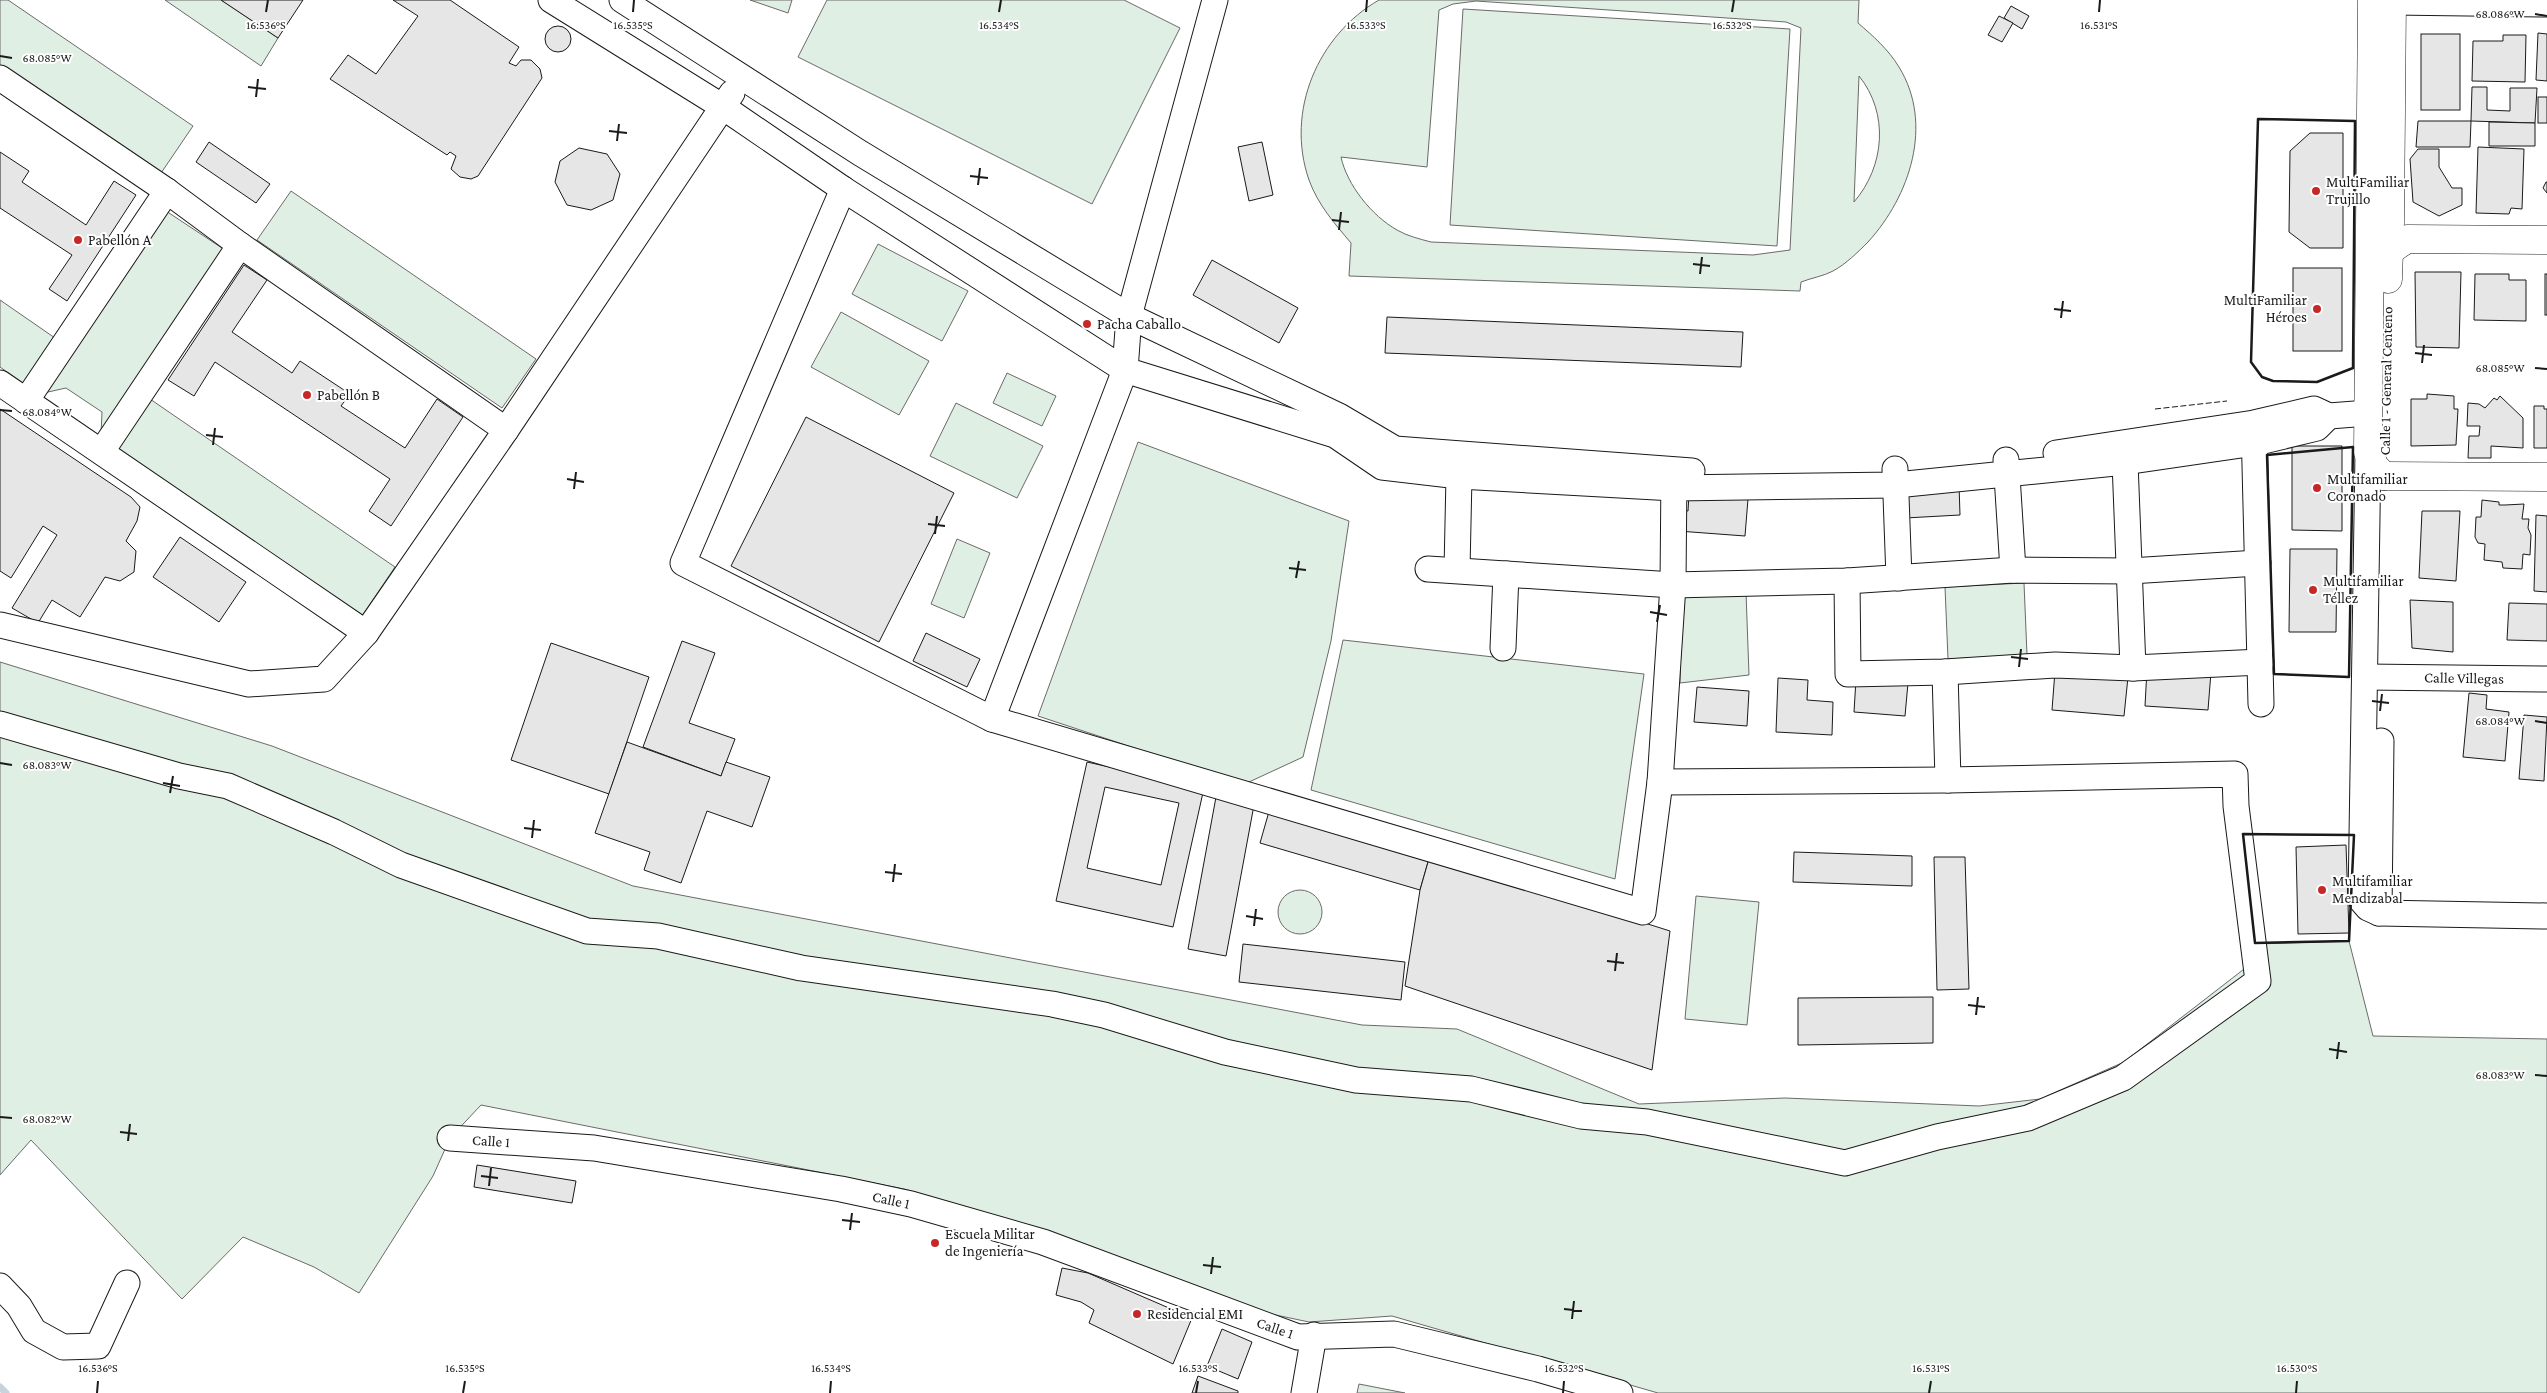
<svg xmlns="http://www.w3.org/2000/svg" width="2547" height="1393" font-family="'Crimson Pro',serif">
<rect width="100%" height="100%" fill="#fff"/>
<!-- green -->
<g fill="#e0efe3" stroke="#6a6a6a" fill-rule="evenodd">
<polygon points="0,0 8,0 193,126 159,176 0,67"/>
<polygon points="165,0 221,0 278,38 261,66"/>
<polygon points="750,0 792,0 788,13"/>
<polygon points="827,0 1124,0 1180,28 1092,204 798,57"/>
<path d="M1379 0H1859L1858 23C1873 36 1888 49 1899 67 1934 124 1910 196 1868 242 1858 252 1846 264 1833 271 1824 276 1811 278 1801 282L1800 291 1349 276 1351 243C1335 224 1318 205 1309 180 1285 111 1318 35 1379 0ZM1476 1 1786 22 1801 28 1790 250 1753 255 1431 242C1420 239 1407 236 1397 230 1372 216 1347 185 1341 157L1427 167 1439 10 1453 4ZM1859 76C1889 113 1885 166 1854 202Z"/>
<polygon points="1463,9 1790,29 1777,246 1450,225"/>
<polygon points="291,191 536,359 502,408 257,240"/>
<polygon points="163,209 225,250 101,434 102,412 66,388 39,394"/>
<polygon points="878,244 968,291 942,341 852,294"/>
<polygon points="0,300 55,338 24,384 0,367"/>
<polygon points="841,312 929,361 899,415 811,367"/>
<polygon points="1007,373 1056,396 1042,426 993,403"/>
<polygon points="150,399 395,567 362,616 117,448"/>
<polygon points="956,403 1043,446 1017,498 930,456"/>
<polygon points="1138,442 1349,521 1331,641 1303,757 1249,782 1219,776 1038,716"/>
<polygon points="957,539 990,553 964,618 931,604"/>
<polygon points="2024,583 2027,655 1948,659 1945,587"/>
<polygon points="1746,592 1749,675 1680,683 1682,597"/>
<polygon points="1343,640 1644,674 1615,879 1311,790"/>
<polygon points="0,662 272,746 633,886 1362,1025 1457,1029 1639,1104 1785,1098 1979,1106 2040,1099 2124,1062 2248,966 2257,944 2349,941 2373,1036 2547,1039 2547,1393 1658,1393 1392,1316 1309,1322 1271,1314 1010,1220 904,1189 481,1105 450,1138 433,1176 359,1293 314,1267 243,1237 182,1299 31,1140 0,1175"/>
<circle cx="1300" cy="912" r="22"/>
<polygon points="1696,896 1759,902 1747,1025 1685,1019"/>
<polygon points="1359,1384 1405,1393 1357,1393"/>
</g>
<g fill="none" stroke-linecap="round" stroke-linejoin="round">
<!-- stream -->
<polyline stroke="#c6d2dc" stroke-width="7" points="0,1387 6,1393"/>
</g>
<!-- building -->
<g fill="#e6e6e6" stroke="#1a1a1a" fill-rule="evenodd">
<polygon points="221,0 303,0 278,38"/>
<polygon points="393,0 450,0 519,47 509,63 516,66 521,60 531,60 540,69 542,78 478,176 471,179 460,177 451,169 456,156 450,152 447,155 330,79 348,55 376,74 418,16"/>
<polygon points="2011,6 2029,16 2022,29 2004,18"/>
<polygon points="1999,16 2013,23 2002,42 1988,35"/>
<circle cx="558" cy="39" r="13"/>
<polygon points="2538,33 2547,34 2547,81 2536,80"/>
<rect x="2421" y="34" width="39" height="76"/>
<polygon points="2503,35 2526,35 2525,82 2472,81 2473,41 2503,41"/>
<polygon points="2472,87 2487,87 2487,110 2510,111 2510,88 2537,88 2535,123 2471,121"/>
<rect x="2538" y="97" width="9" height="26"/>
<polygon points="2418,121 2471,121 2470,147 2416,147"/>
<polygon points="2489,122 2535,123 2535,146 2489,146"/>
<polygon points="2310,133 2343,133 2343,248 2310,248 2289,232 2290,151"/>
<polygon points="209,142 270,184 256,203 196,162"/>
<polygon points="1262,142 1273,195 1249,201 1238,147"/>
<polygon points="2478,147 2524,149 2522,209 2511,208 2509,214 2476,213"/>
<polygon points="579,148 607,154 620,174 613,200 591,210 567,205 555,182 560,161"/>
<polygon points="2418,149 2439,149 2439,167 2452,188 2462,188 2462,205 2439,216 2413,202 2410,159"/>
<polygon points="0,152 29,171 22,182 86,225 114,181 136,195 67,301 49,289 72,255 0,208"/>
<polygon points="2546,182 2547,182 2547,193 2543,188"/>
<polygon points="1212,260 1298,308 1279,343 1193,295"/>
<polygon points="244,265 267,280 232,332 292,373 300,361 350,394 341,406 405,448 437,399 463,417 391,526 369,511 390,479 215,362 194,396 168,380"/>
<rect x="2293" y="268" width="49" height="83"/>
<polygon points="2415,272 2461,272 2459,348 2416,347"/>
<polygon points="2475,274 2509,274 2509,280 2526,280 2526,321 2474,320"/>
<rect x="2545" y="274" width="2" height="41"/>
<polygon points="1387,317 1743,332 1741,367 1385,353"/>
<polygon points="2427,394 2454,396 2454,409 2458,409 2456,445 2411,446 2411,399 2427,399"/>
<polygon points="2500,396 2523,418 2523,448 2491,446 2491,458 2468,458 2469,436 2479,436 2480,426 2467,426 2468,403 2479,404 2485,408 2494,398 2497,400"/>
<polygon points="2534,406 2544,406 2544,409 2547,409 2547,448 2534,448"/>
<polygon points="0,409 131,497 140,507 137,521 126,541 136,551 134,572 120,581 105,577 80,617 52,600 38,623 12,608 57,535 43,526 11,578 0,571"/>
<polygon points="806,417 954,493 879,642 731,566"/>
<polygon points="2292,446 2342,446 2342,531 2292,530"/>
<polygon points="1959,484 1960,515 1905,518 1904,486"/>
<polygon points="1689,494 1748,499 1745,536 1678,531 1680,510 1688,511"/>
<polygon points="2482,500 2499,502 2499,505 2505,505 2524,504 2522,519 2529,519 2528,528 2531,535 2530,555 2523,554 2522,569 2503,568 2502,562 2484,560 2485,544 2478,543 2475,537 2476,517 2481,517"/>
<polygon points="2422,511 2460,511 2456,581 2419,578"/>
<polygon points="2536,515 2547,516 2547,592 2534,591"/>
<polygon points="180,537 246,582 219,622 153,577"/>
<polygon points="2290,549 2337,549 2336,632 2289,632"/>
<polygon points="2410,600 2453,602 2453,652 2412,648"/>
<polygon points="2509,603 2547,604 2547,641 2507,640"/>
<polygon points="926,633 980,659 967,687 913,661"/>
<polygon points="682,641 715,653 689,723 735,739 721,776 643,747"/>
<polygon points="551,643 649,677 609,794 511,760"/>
<polygon points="2147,669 2211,672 2208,710 2145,706"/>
<polygon points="2055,671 2128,677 2124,716 2052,710"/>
<polygon points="1778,678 1808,680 1807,700 1833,702 1832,735 1776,732"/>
<polygon points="1856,679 1908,683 1905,716 1854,712"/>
<polygon points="1697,687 1749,691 1747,726 1694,722"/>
<polygon points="2469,693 2487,695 2486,709 2509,712 2505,761 2463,757"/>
<polygon points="2524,715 2547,717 2544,781 2519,779"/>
<polygon points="627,742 721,776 726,762 770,777 752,827 707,811 681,883 644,870 650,852 595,833"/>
<path d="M1087 762 1204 788 1173 927 1056 901ZM1105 787 1179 803 1161 885 1087 868Z"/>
<polygon points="1216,797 1254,805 1226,956 1188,949"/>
<polygon points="1270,808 1430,855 1420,890 1260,843"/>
<polygon points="2346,845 2349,933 2298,934 2296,847"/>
<polygon points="1794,852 1912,856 1912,886 1793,882"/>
<polygon points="1430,855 1670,931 1652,1070 1405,986 1420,890"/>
<polygon points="1934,857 1965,857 1969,989 1937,990"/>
<polygon points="1243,944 1405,962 1401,1000 1239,982"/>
<polygon points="1933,997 1933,1043 1798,1045 1798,998"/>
<polygon points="477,1165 576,1181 572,1203 474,1187"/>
<polygon points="1062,1268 1088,1273 1192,1318 1173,1364 1089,1323 1094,1310 1081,1302 1056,1295"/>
<polygon points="1222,1329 1252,1342 1238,1379 1207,1366"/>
<polygon points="1198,1376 1238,1391 1238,1393 1192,1393"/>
</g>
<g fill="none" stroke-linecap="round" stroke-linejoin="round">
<defs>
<g id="minor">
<polyline points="551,0 723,107 843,189 1125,370 1335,435 1382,467 1459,476 1674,488 1896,485 2125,462 2255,443 2317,428 2329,416"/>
<polyline points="622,0 860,153 1129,316 1339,416 1395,449 1692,471"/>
<polyline points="2392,2 2547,4"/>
<polyline points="0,78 167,191"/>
<polyline points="843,189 683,563 992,719 1643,912 1660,782 1673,585 1674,471"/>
<polyline points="240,245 506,430"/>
<polyline points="0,383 366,633"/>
<polyline points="26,401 167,191 240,245 102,451"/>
<polyline points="2254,426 2261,704"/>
<polyline points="2368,452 2361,900 2368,908 2379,913 2547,916"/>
<polyline points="2056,453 2254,423 2314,409 2329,416 2368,413"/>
<polyline points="2006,460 2013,570"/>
<polyline points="2125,462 2133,668"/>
<polyline points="1895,469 1899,578"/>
<polyline points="1428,569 1673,585 1847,581 2013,570 2130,571 2258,563"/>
<polyline points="1457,570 1459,476"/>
<polyline points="1847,581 1848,674 1945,672 2055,665 2133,668 2261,662"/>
<polyline points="0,625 249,684 324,679 366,633 506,430 732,93"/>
<polyline points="1503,648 1506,574"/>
<polyline points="1945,672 1948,780"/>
<polyline points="2365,677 2547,679"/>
<polyline points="992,719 1125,370 1129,316 1215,0"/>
<polyline points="0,724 179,776 228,786 334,832 401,865 587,931 658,936 801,968 1052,1004 1104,1015 1225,1052 1356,1080 1471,1089 1581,1116 1647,1122 1845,1163 1937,1137 2028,1118 2123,1078 2258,981 2236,806 2235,774 1948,780 1660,782"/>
<polyline points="2379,913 2381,741"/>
<polyline points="450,1138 594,1148 841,1189 911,1204 1043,1242 1298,1337 1394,1334 1538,1369 1620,1393"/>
<polyline points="0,1286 19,1306 34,1331 63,1347 98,1346 127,1283"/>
<polyline points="1304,1393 1314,1335"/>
</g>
<g id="major">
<polyline points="2372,0 2368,452 2375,467 2384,476"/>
<path d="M2378 258C2389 252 2397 245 2407 239L2547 240"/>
<polyline points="2388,279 2390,222 2392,0"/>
<polyline points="2384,476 2547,477"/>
</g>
</defs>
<!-- minor casing -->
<use href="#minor" stroke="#1a1a1a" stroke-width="27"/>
<!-- major casing -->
<use href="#major" stroke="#1a1a1a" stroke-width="29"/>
<!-- minor -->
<use href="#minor" stroke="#fff" stroke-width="25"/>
<!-- major -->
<use href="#major" stroke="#fff" stroke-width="28"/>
<!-- fence -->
<polyline stroke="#1a1a1a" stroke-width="1" stroke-dasharray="6 2.5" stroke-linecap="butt" points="2155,409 2227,401"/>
<!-- wall -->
<g stroke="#1a1a1a" stroke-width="2.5">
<polygon points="2258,119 2355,121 2353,368 2317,382 2273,381 2262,377 2251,362"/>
<polygon points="2353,447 2349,677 2274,674 2267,455"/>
<polygon points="2243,834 2354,835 2349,941 2255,943"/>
</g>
</g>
<!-- ticks -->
<path fill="none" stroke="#1a1a1a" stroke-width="2" d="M266 12 268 0M633 12 634 0M999 12 1001 0M1366 12 1367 0M1732 12 1734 0M2099 12 2100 0M2535 14 2547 16M0 56 12 58M248 87 266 89M256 97 258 79M609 131 627 133M617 141 619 124M970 176 988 178M978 185 980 168M1332 220 1349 222M1339 230 1341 212M1693 264 1710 266M1700 274 1702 257M2054 309 2071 311M2061 318 2063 301M2415 353 2432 355M2422 363 2424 345M2535 368 2547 369M0 410 12 411M206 435 223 437M213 445 215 428M567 479 584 482M574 489 576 472M928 524 945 526M935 534 937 516M1289 568 1306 570M1296 578 1299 561M1650 612 1667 615M1657 622 1660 605M2011 657 2028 659M2019 667 2021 649M2372 701 2389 703M2380 711 2382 694M2535 721 2547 723M0 763 12 765M163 783 180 786M170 793 173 776M524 828 541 830M532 838 534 820M885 872 902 874M893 882 895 864M1246 916 1263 919M1254 926 1256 909M1607 961 1624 963M1615 971 1617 953M1968 1005 1985 1007M1976 1015 1978 997M2329 1049 2347 1052M2337 1059 2339 1042M2535 1075 2547 1076M0 1117 12 1118M120 1132 137 1134M128 1141 130 1124M481 1176 498 1178M489 1186 491 1168M842 1220 860 1222M850 1230 852 1213M1203 1265 1221 1267M1211 1274 1213 1257M1564 1309 1582 1311M1572 1319 1574 1301M97 1393 98 1381M463 1393 465 1381M830 1393 831 1381M1196 1393 1198 1381M1563 1393 1564 1381M1929 1393 1931 1381M2296 1393 2297 1381"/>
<!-- markers -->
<g fill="#c62828" stroke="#fff" stroke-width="2">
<circle cx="2316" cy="191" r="5"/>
<circle cx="78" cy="240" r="5"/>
<circle cx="2317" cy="309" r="5"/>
<circle cx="1087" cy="324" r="5"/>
<circle cx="307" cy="395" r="5"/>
<circle cx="2317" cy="488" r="5"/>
<circle cx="2313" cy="590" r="5"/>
<circle cx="2322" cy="890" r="5"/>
<circle cx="935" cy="1243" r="5"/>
<circle cx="1137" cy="1314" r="5"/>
</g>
<g text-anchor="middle" stroke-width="4" stroke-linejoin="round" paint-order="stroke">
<!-- poi labels -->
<g font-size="15" fill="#1a1a1a" stroke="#fff" text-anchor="start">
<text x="2326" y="187">MultiFamiliar<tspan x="2326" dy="17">Trujillo</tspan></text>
<text x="88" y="245">Pabellón A</text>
<text x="2307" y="305" text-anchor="end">MultiFamiliar<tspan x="2307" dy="17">Héroes</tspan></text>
<text x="1097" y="329">Pacha Caballo</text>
<text x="317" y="400">Pabellón B</text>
<text x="2327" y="484">Multifamiliar<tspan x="2327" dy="17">Coronado</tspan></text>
<text x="2323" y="586">Multifamiliar<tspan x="2323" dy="17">Téllez</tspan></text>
<text x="2332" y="886">Multifamiliar<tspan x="2332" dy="17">Mendizabal</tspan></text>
<text x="945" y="1239">Escuela Militar<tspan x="945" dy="17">de Ingeniería</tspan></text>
<text x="1147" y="1319">Residencial EMI</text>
</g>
<!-- street labels -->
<g font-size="15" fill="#1a1a1a" stroke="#fff">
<text transform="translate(2386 381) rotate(-89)" y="5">Calle 1 - General Centeno</text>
<text transform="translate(2464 678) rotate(1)" y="5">Calle Villegas</text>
<text transform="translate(491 1141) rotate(4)" y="5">Calle 1</text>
<text transform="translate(891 1200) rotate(12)" y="5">Calle 1</text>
<text transform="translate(1275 1328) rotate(19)" y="5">Calle 1</text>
</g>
</g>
<g font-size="12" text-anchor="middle" fill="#1a1a1a" stroke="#fff" stroke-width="4" stroke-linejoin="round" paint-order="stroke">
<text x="2500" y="18">68.086°W</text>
<text x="266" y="29">16.536°S</text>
<text x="633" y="29">16.535°S</text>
<text x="999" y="29">16.534°S</text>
<text x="1366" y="29">16.533°S</text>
<text x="1732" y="29">16.532°S</text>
<text x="2099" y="29">16.531°S</text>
<text x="47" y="62">68.085°W</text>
<text x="2500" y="372">68.085°W</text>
<text x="47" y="416">68.084°W</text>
<text x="2500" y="725">68.084°W</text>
<text x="47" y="769">68.083°W</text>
<text x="2500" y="1079">68.083°W</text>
<text x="47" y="1123">68.082°W</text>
<text x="98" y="1372">16.536°S</text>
<text x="465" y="1372">16.535°S</text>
<text x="831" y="1372">16.534°S</text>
<text x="1198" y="1372">16.533°S</text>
<text x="1564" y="1372">16.532°S</text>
<text x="1931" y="1372">16.531°S</text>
<text x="2297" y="1372">16.530°S</text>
</g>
</svg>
